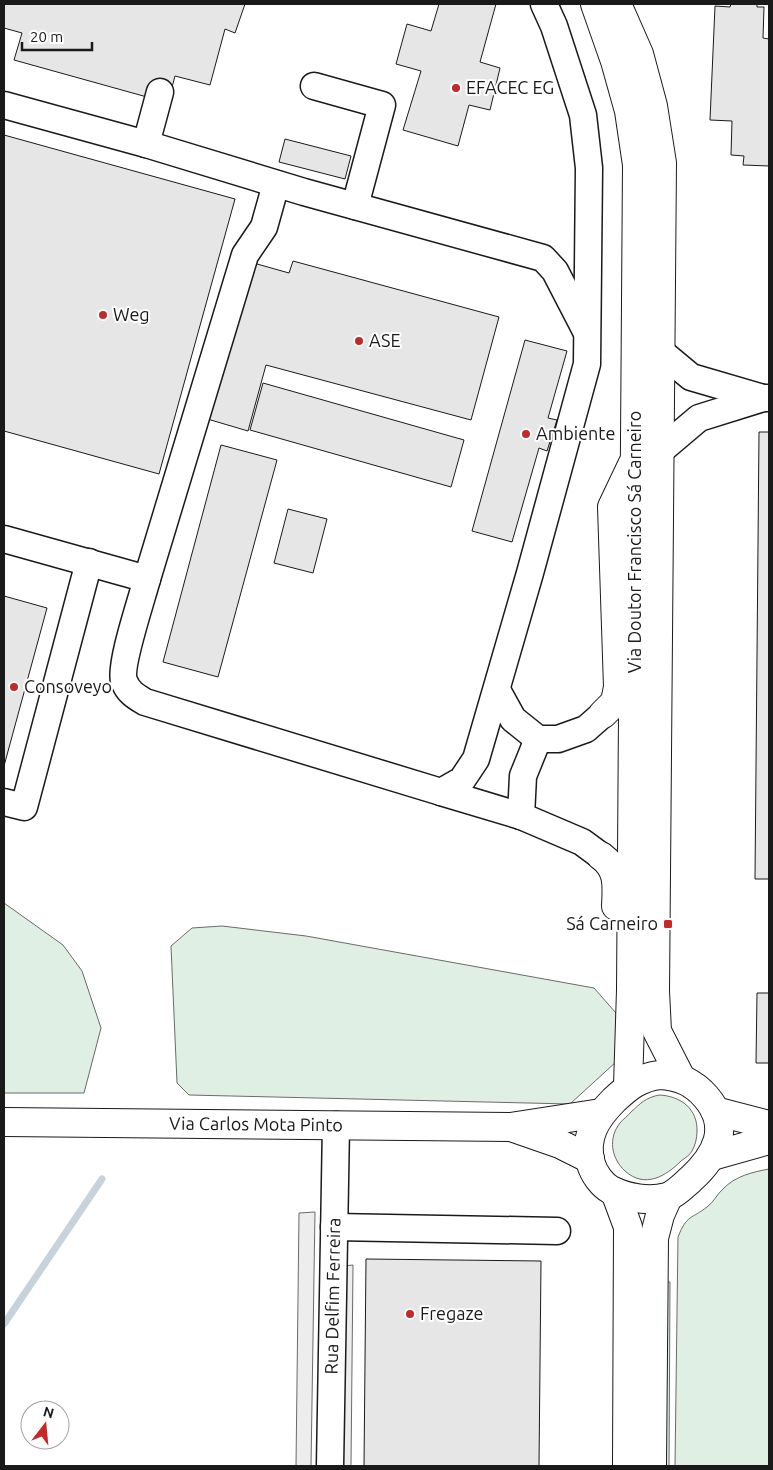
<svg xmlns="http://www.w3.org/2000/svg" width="773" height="1470" font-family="Ubuntu,sans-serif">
<rect width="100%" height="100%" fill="#fff"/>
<!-- green -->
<g fill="#e0efe3" stroke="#6a6a6a">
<polygon points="4,903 63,945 82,971 101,1028 84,1093 4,1093"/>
<polygon points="222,926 306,936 594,988 616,1013 617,1061 570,1104 189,1095 177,1083 171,946 192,928"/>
<path d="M659 1095C681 1096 698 1109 697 1132 697 1138 695 1146 692 1151 690 1155 685 1158 681 1161 666 1176 645 1189 625 1171 611 1158 608 1138 620 1123 623 1119 628 1116 631 1112 641 1103 645 1098 659 1095Z"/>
<path d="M769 1169V1466H675L678 1237C687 1214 692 1219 707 1207 714 1202 717 1194 723 1189 735 1176 753 1172 769 1169Z"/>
<polygon points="665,1282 670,1282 669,1466 663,1466"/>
</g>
<!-- parking -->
<g fill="#ededed" stroke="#6a6a6a">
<polygon points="315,1212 311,1466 296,1466 299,1213"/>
<polygon points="353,1265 351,1466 341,1466 344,1266"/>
</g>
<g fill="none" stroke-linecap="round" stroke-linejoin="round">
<!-- stream -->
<polyline stroke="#c6d2dc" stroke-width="7" points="4,1324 102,1179"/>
</g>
<!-- building -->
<g fill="#e6e6e6" stroke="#1a1a1a">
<polygon points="4,4 245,4 235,33 225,29 210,85 175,76 171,91 147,97 14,60 22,33 4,28"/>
<polygon points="439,4 496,4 480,62 500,68 490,110 469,105 458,146 403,130 421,71 396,64 407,24 431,31"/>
<polygon points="731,4 757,4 757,7 764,7 763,38 769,39 769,166 743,165 744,156 731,155 732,121 710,120 715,6 730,7"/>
<polygon points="4,135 235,199 159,474 4,431"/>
<polygon points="285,139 351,156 345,179 279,162"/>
<polygon points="293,261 499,317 471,420 266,365 248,431 204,418 250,262 289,273"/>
<polygon points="525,340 567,351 548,418 557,420 547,451 539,448 512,542 472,531"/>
<polygon points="263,383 464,440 451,487 250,430"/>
<polygon points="759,432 769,432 769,879 755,879"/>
<polygon points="221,445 277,460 218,677 163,662"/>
<polygon points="288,509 327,519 313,573 274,563"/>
<polygon points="4,596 47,608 4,766"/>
<polygon points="757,993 769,993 769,1063 756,1063"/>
<polygon points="366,1259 541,1261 539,1466 364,1466"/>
</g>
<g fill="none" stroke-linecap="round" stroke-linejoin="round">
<defs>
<g id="minor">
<polyline points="314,86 382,105 355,206"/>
<polyline points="4,105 146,144 304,192 543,258 555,271 585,329"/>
<polyline points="146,144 160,92"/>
<polyline points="661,352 691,377 763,398 769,398"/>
<polyline points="660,451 699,418 763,398"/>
<path d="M4 539 147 579C142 598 119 666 124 681 128 692 135 696 145 702L441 792 462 780 476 759 530 573 587 364 589 168 583 115 554 26 544 4"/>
<polyline points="147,579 245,255 264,227 276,184"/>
<polyline points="497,690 513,719 538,739 558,739 586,729 603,714"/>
<polyline points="441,792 521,816 582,842 601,856"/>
<polyline points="4,802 24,807 89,562"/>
<polyline points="521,816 523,776 538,739"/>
<polyline points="334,1227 557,1231"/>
<path id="s1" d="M330 1466 336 1125"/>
</g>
<g id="major">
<polyline points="595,4 615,61 629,111 637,165 631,990 628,1086"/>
<polyline points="617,4 639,54 653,106 662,163 655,991 657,1031 681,1078"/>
<polyline points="603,714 615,702 618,687 612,507 632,465"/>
<path d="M601 856C619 869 617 886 616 906"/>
<path d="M660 1075C679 1076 693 1082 706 1097 732 1127 716 1156 691 1179 684 1185 676 1194 667 1197 649 1202 627 1198 611 1190 602 1185 594 1174 591 1164 583 1137 597 1117 614 1100 628 1087 640 1077 660 1075Z"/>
<polyline points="715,1111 769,1125"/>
<path id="s2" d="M4 1122 510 1127 601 1113"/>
<polyline points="514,1128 560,1144 590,1159"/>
<polyline points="712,1156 769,1140"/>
<polyline points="615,1192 628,1227 627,1466"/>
<polyline points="652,1466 654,1238 660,1215 668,1197"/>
</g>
</defs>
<!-- minor casing -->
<use href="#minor" stroke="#1a1a1a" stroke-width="29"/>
<!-- major casing -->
<use href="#major" stroke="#1a1a1a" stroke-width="30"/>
<!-- minor -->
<use href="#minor" stroke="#fff" stroke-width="26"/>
<!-- major -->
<use href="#major" stroke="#fff" stroke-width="28"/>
</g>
<!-- markers -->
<g fill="#c62828" stroke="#fff" stroke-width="2">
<circle cx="456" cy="88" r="5"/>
<circle cx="103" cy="315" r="5"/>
<circle cx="359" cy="341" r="5"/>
<circle cx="526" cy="434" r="5"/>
<circle cx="14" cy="687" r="5"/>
<rect x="663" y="919" width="10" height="10" rx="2.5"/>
<circle cx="410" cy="1314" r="5"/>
</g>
<g text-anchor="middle" stroke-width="4" stroke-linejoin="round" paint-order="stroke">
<!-- poi labels -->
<g font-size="18" fill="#1a1a1a" stroke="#fff" text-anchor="start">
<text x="466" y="94">EFACEC EG</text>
<text x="113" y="321">Weg</text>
<text x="369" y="347">ASE</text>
<text x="536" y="440">Ambiente</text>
<text x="24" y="693">Consoveyo</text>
<text x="658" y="930" text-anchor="end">Sá Carneiro</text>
<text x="420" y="1320">Fregaze</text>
</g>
<!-- street labels -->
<g font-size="18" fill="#1a1a1a" stroke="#fff">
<text transform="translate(635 542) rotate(-90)" y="6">Via Doutor Francisco Sá Carneiro</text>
<text dy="6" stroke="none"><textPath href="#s2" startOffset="252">Via Carlos Mota Pinto</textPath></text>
<text dy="6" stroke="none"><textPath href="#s1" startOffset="170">Rua Delfim Ferreira</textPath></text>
</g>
</g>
<!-- border -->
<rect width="773" height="1470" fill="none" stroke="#1a1a1a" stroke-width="10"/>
<!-- north arrow -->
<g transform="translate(45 1425) rotate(16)"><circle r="24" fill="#ffffff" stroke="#a3a3a3"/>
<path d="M0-4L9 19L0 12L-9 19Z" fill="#c62828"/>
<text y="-8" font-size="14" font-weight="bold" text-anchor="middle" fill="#1a1a1a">N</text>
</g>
<!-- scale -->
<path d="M22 42v8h70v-8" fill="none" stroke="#1a1a1a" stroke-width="2.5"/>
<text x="30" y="42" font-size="15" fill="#1a1a1a" stroke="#ffffff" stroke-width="4" paint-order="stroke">20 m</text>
</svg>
